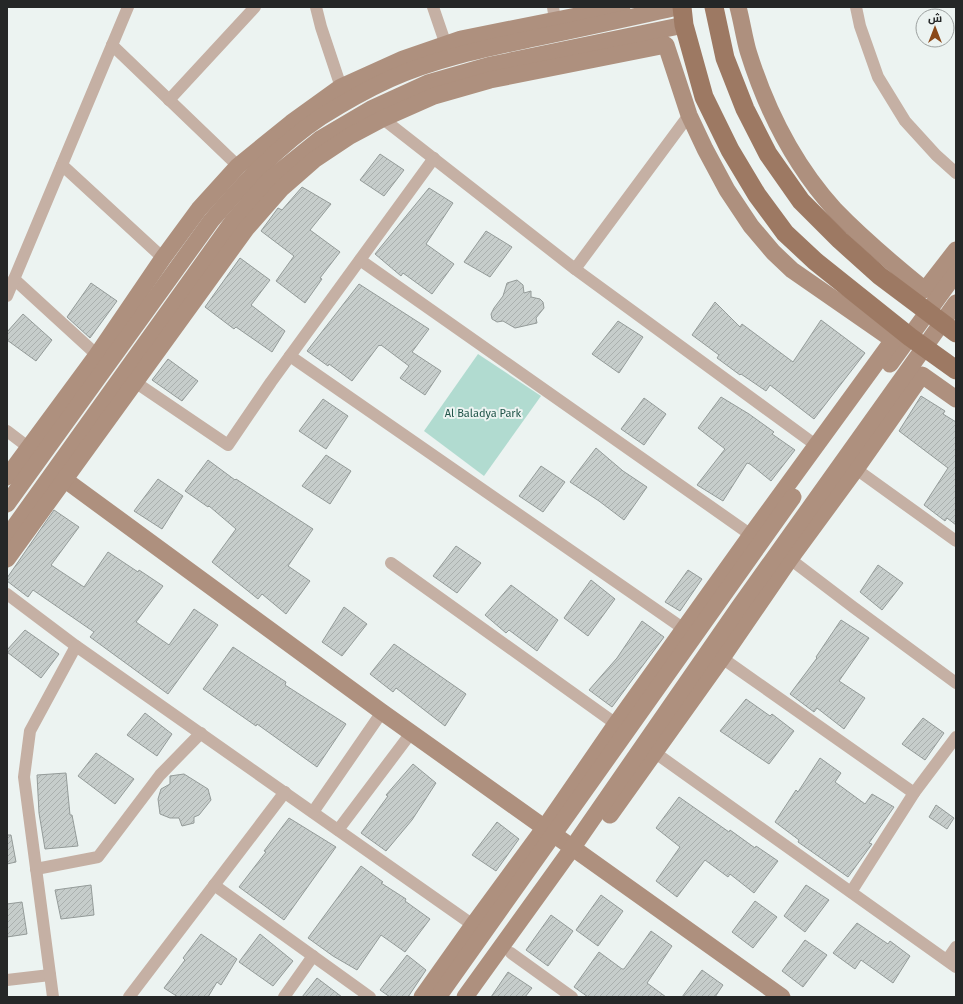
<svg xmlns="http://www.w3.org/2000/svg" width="963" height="1004" font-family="'Fira Sans',Cairo,sans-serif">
<defs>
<pattern id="building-hatch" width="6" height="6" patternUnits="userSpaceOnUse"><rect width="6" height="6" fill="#c6cdcb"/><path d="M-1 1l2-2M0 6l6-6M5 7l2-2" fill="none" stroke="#aab0ae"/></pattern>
</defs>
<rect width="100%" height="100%" fill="#ecf3f1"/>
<!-- park -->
<polygon fill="#b1dbd0" points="478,354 541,396 484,476 424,431"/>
<!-- building -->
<g fill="url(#building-hatch)" stroke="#949b99">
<polygon points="380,154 404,170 384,196 360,180"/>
<polygon points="302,187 331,204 310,230 340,252 320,278 322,279 305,303 276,281 294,256 261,231 278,208 282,210"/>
<polygon points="429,188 453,203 426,244 454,264 432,294 403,273 401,276 375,254"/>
<polygon points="486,231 512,247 490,277 464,262"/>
<polygon points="240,258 270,280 251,305 285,331 272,352 236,327 234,329 205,307"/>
<polygon points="517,280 523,285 524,293 531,291 531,297 540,299 543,302 544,308 536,318 537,323 515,328 503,321 497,322 492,319 491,314 494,308 503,296 507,283"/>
<polygon points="91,283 117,301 90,338 67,317"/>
<polygon points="359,284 429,329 412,352 441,371 425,395 400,378 409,366 381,345 380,346 379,345 352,381 329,364 328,366 307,351"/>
<polygon points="715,302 740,327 742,324 793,362 821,320 865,353 814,419 770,385 766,391 741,374 740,375 717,358 719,355 692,335"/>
<polygon points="23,314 52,340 36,361 7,340 7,332"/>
<polygon points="618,321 643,337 619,373 592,354"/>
<polygon points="168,359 198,381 182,401 152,380"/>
<polygon points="921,396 945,411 943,414 956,422 956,525 947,518 945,521 924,505 948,468 899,431"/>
<polygon points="721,397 749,414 774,432 772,434 795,450 771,481 750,464 747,463 723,501 697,485 725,449 698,428"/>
<polygon points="644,398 666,414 644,445 621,429"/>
<polygon points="323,399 348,416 326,449 299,431"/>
<polygon points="596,448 623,471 647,487 624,520 599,501 570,482"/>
<polygon points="326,455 351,471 330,504 302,486"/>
<polygon points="208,460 235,480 236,479 313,529 288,566 310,581 286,614 262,594 258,599 212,562 236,529 209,506 208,507 185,491"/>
<polygon points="541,466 565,482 543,512 519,496"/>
<polygon points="158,479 183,496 162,529 134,511"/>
<polygon points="54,510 79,527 51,565 84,587 108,552 138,572 139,570 163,586 136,622 169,645 194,609 218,625 168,694 90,637 94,632 33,590 28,597 7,581 7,578"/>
<polygon points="456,546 481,563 457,593 433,576"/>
<polygon points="878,565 903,583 882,610 860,592"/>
<polygon points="688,570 702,579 680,611 665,602"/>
<polygon points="591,580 615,599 588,636 564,618"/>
<polygon points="511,585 558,620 537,651 509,630 506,633 485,615"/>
<polygon points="344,607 367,624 342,656 322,642"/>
<polygon points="841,620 869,638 839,681 865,698 844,729 817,708 814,712 790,694 817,658 816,657"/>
<polygon points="642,621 664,637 612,707 589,690 617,658"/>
<polygon points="25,630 59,654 41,678 7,652 7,650"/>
<polygon points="394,644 466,694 445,726 396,688 393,692 370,674"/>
<polygon points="233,647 286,682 285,685 346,724 317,767 257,724 256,726 203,689"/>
<polygon points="746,699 770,716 772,714 794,731 769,764 720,731"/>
<polygon points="145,713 172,734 157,756 127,735"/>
<polygon points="923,718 944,733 925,760 902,744"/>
<polygon points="96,753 134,779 115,804 78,776"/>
<polygon points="820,758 841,773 835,782 865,804 872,794 894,807 869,843 872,844 848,877 798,842 799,840 775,822 796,790 798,792"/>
<polygon points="413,764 436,783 412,820 386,851 361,833 388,796 386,795"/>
<polygon points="66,773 70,815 72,815 78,846 45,849 39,813 37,775"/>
<polygon points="184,774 208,789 211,800 199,815 194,817 194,823 182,826 179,818 170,818 160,814 158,799 161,789 170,784 170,776"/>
<polygon points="679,797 729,832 730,830 755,848 756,846 778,861 754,893 730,874 728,877 705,860 677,897 656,881 680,847 656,828"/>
<polygon points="936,805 954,818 947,829 929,817"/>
<polygon points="289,818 336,847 284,920 239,887 266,852 264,851"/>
<polygon points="497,822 519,839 496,871 472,855"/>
<polygon points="7,835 11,835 16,862 7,864"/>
<polygon points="361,866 383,882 381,883 406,899 405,901 430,919 405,952 381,935 357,970 333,956 308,938"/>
<polygon points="91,885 94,915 61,919 55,890"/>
<polygon points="806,885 829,900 805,932 784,916"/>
<polygon points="601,895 623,911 598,946 576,930"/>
<polygon points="755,901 777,917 753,948 732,932"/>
<polygon points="22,902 27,934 7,937 7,904"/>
<polygon points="551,915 573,931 548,966 526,950"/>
<polygon points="857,923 888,944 890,941 910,956 893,983 861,960 855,969 833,953"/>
<polygon points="651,931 672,946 647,983 666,997 588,997 574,987 599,952 622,969 624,969"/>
<polygon points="201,934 237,959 221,985 217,982 208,997 178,997 164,988 185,960 183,958"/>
<polygon points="260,934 293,961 273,986 239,962"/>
<polygon points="805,940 827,955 803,987 782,971"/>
<polygon points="407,955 426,970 408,997 390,997 380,990"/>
<polygon points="702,970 723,985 715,997 682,997"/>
<polygon points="508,972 532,988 525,997 491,997"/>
<polygon points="317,978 342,997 302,997"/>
</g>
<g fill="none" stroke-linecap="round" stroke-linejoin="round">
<!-- street -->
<g stroke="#c5b0a4" stroke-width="12">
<polyline points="316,7 321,27 341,87"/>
<polyline points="433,7 446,45"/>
<polyline points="553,7 555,20"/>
<polyline points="856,7 860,26 878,77 905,121 936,155 956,173"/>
<polyline points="112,45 238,166"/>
<polyline points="169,100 255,7"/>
<polyline points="378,115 575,269 817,446"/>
<polyline points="62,165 163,258"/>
<polyline points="360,260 751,535"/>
<polyline points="575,269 689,115"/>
<polyline points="14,279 97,355"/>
<polyline points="7,296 128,7"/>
<polyline points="290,356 684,629"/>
<polyline points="135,382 228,445 271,382 434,158"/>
<polyline points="7,431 28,447"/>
<polyline points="856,469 956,541"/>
<polyline points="790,559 853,607 956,683"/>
<polyline points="391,563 616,724"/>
<polyline points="7,594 76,646 473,925"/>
<polyline points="722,658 914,793 956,737"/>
<polyline points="654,752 956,967"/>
<polyline points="313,812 382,712"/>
<polyline points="338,830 411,733"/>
<polyline points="36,869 98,857 160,775 201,733"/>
<polyline points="214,885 370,997"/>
<polyline points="851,892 914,793"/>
<polyline points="511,953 572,997"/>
<polyline points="947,960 956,947"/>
<polyline points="7,980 50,975"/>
<polyline points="53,997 24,777 30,731 76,646"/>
<polyline points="129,997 285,792"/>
<polyline points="284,997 313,956"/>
</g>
<!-- secondary -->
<g stroke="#ae907e" stroke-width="17">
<path d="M738 7C742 22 744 37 748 51 766 109 794 165 835 210 863 239 894 265 925 290L956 250"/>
<polyline points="890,364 956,273"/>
<polyline points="7,477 97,355 163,258 199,209 238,166 291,123 341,87 403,59 461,39 622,7"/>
<polyline points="64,479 382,712 782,997"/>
<path d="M7 504 211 221C244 183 279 145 321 117 343 103 366 90 390 79 434 59 483 49 530 39 579 29 628 18 678 7"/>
<polyline points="7,537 233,221 269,180 320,139 371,109 428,83 491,65 684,25"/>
<polyline points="7,559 246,229 282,188 314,160 350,136 382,119 434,96 490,80 666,45 689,115 705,149 727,190 751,226 773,252 792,270 893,340 751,535 616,724 545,827 473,925 422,997"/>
<polyline points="610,815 722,658 790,559 856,469 922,375 956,399"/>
<polyline points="438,997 793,497"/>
<polyline points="465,997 573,847 739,607 956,303"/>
</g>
<!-- primary -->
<g stroke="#9d7963" stroke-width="19">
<polyline points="682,7 684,25 704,97 730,150 757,195 785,233 815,261 910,337 956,370"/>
<polyline points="714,7 725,58 745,109 768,154 801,201 840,240 880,276 956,333"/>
</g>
</g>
<g text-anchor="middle" stroke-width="4" stroke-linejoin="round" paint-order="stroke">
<!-- park labels -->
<g font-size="11" fill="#22554a" stroke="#ecf3f1">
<text x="483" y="417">Al Baladya Park</text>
</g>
</g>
<!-- border -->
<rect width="963" height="1004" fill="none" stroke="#252727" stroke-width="16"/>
<!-- north arrow -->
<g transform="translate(935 28)"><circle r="19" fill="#ecf3f1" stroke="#9ca1a0"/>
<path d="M0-3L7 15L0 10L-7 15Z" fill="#8b4918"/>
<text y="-6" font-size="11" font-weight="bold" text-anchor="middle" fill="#252727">ش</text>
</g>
</svg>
